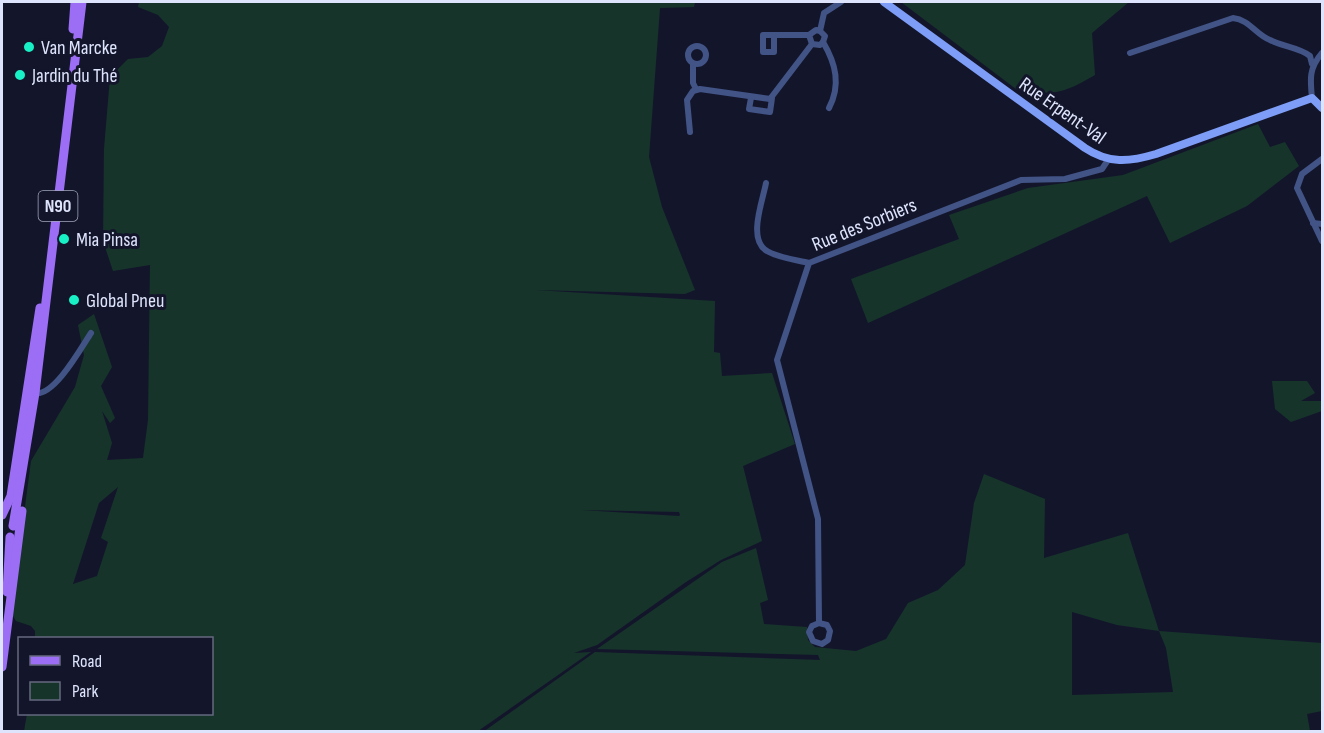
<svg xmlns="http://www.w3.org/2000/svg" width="1324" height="733" font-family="'Sofia Sans Condensed',sans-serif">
<rect width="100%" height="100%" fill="#13162b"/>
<!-- green -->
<g fill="#17342b" fill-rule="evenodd">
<path d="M139 2H695L694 7 660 8 649 157 662 207 695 290 685 294 535 290 715 301 714 352 720 353 722 376 772 373 795 444 743 466 762 541 721 560 686 582 597 645 574 653 591 652 478 731H24L27 714H212V638H35V631L31 626 16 621 11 613 31 461 75 387 84 355 78 325 94 314 112 367 101 386 115 418 110 423 102 411 112 443 107 460 143 458 148 420 150 265 113 271 103 241 104 149 110 77 128 59 148 57 162 46 169 27 158 15 138 7ZM118 487 101 538 108 542 97 576 73 584 99 503ZM581 510 679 512 680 515 679 516Z"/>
<path d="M901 2H1129L1092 33 1095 75C1063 94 1052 96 1016 89Z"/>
<polygon points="1258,124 1270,147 1285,142 1299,166 1247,206 1170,243 1147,196 868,323 851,279 959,239 949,215 1028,188 1123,175"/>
<polygon points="1272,381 1307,381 1315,393 1301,401 1322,401 1322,411 1291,422 1275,409"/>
<path d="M984 474 1045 499 1044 558 1128 533 1159 631 1322 643V711L1307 714 1310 731 483 732 595 652 820 660 818 655 597 649 722 562 756 548 768 600 760 603 764 624 807 627 808 640 815 647 856 651 886 639 908 603 938 590 965 565 974 503ZM1072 612 1117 625 1159 631 1166 648 1173 692 1072 695Z"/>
</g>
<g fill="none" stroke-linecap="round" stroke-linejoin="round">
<!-- street -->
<g stroke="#425386" stroke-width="6">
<polyline points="820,31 816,30 809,35 812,44 820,45 823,42 825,36 820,31 824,13 841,2"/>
<polyline points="774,35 774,52 763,52 763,35 809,35"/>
<path d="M823 42C836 64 841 85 829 108"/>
<circle cx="697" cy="55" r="9"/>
<path d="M1130 53 1233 18C1250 20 1255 34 1270 40 1283 47 1298 47 1310 56L1312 64"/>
<polyline points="693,64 693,83 696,89"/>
<polyline points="751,98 749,109 770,112 772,98"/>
<path d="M1312 98C1310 79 1309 68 1322 53"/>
<polyline points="690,132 687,100 693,91 700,89 770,99 812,44"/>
<polyline points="1322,159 1302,174 1297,188 1322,241"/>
<path d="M766 183C763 200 747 240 767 251 779 258 797 260 809 263"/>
<polyline points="1313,223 1322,224"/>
<path d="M35 393C54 397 81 348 91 333"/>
<polyline points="819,623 827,625 830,631 828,640 822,644 813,641 809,632 812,626 819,623 818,519 777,360 809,263 1021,180 1065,179 1102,169 1108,160"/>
</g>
<!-- secondary -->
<path stroke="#7d9df6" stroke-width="8" d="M884 2 1085 148C1109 164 1129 162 1156 154L1312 98 1322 108"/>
<!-- primary -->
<g stroke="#9b6ef5" stroke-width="9">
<polyline points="73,29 75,2"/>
<polyline points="2,515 11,496 40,308"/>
<polyline points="13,526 35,393 82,2"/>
<polyline points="7,592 10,537"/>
<polyline points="2,667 22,511"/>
</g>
</g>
<!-- markers -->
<g fill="#18f0c6" stroke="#13162b" stroke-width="2">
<circle cx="29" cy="47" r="6"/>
<circle cx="20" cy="75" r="6"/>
<circle cx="64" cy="239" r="6"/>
<circle cx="74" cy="300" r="6"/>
</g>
<g text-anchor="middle" stroke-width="6" stroke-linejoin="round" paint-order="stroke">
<!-- shield labels -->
<rect fill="#13162b" stroke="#a2a6be" stroke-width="1.5" x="38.5" y="191" width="39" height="30" rx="4.5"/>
<g font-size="18" font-weight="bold" fill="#dfe4fd">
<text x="58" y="212">N90</text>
</g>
<!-- poi labels -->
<g font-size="20" fill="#dfe4fd" stroke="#13162b" text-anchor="start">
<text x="41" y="54">Van Marcke</text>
<text x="32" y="82">Jardin du Thé</text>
<text x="76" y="246">Mia Pinsa</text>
<text x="86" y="307">Global Pneu</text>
</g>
<!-- street labels -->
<g font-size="20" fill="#dfe4fd" stroke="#13162b">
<text transform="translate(1063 110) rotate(35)" y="7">Rue Erpent-Val</text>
<text transform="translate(864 224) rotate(-22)" y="7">Rue des Sorbiers</text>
</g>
</g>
<!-- border -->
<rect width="1324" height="733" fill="none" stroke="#dfe4fd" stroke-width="6"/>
<!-- legend -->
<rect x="18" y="637" width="195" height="78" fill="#13162b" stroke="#65687f" stroke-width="1.5"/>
<rect x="30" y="656" width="30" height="9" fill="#9b6ef5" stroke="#65687f" stroke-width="1.5"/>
<text x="72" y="667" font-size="18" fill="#dfe4fd">Road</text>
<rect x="30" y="682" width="30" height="18" fill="#17342b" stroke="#65687f" stroke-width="1.5"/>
<text x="72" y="697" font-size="18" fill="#dfe4fd">Park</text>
</svg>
